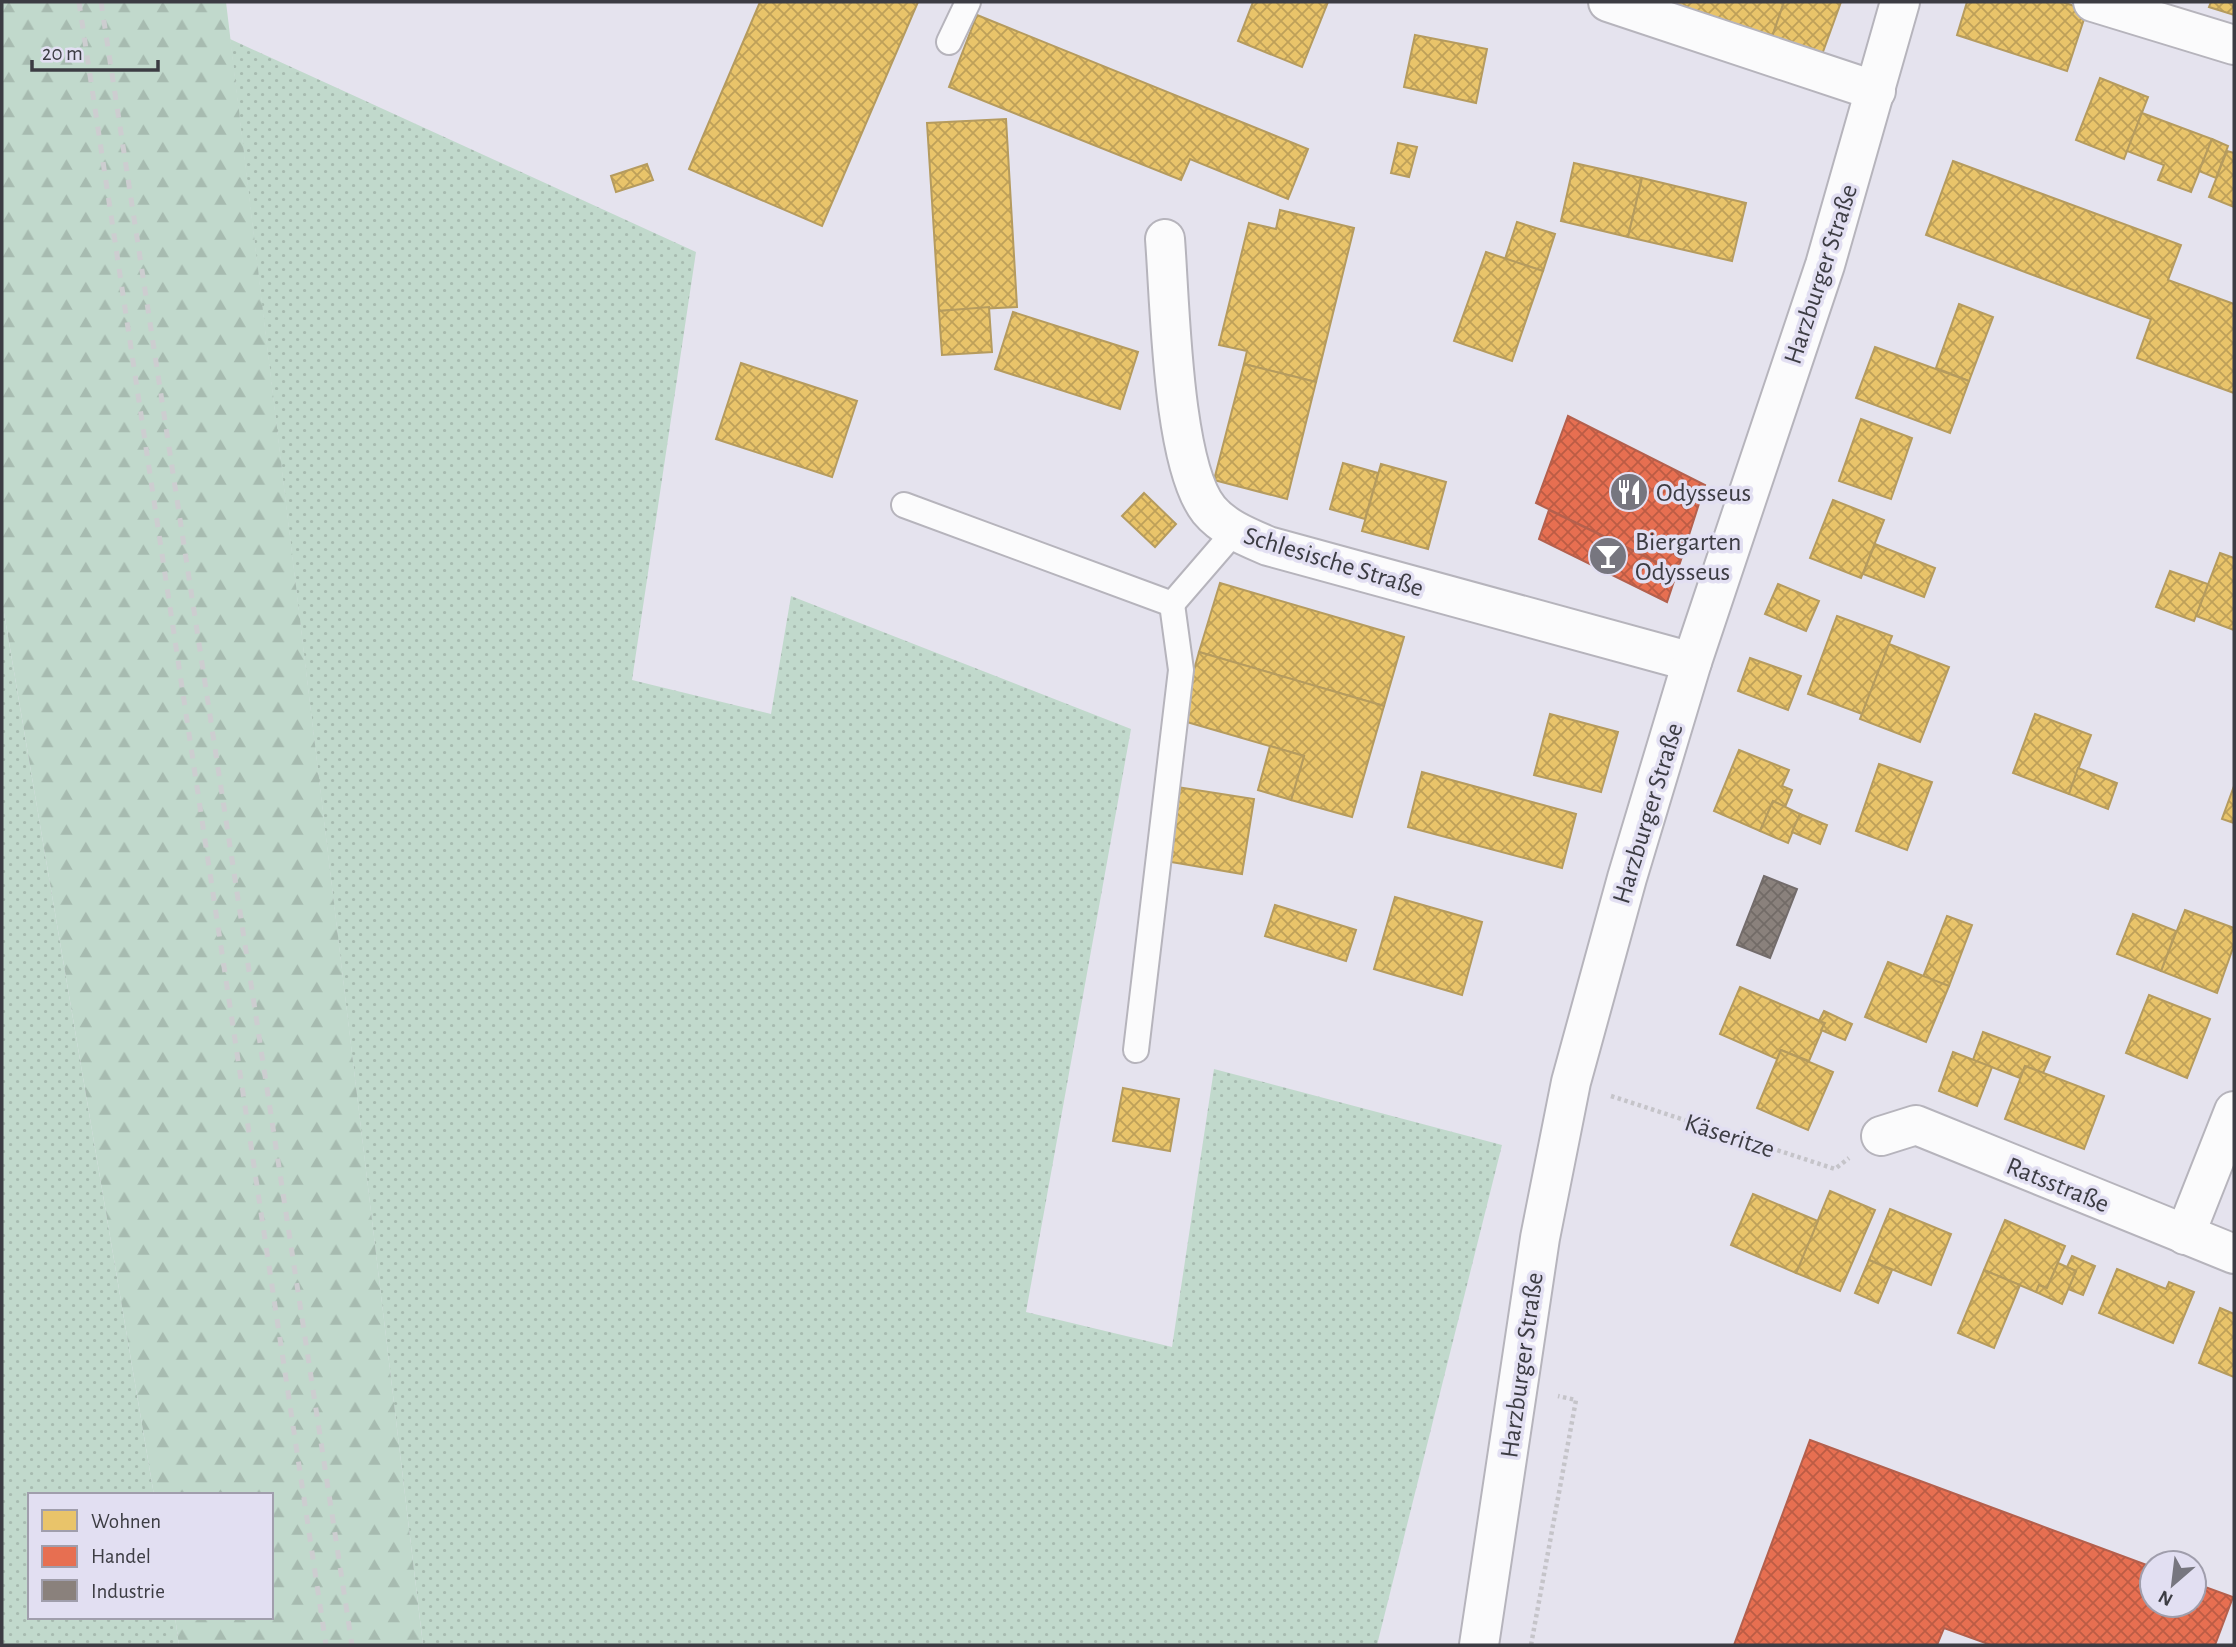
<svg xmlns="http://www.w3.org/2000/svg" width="2236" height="1647" font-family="'Alegreya Sans',sans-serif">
<defs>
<pattern id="grass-dots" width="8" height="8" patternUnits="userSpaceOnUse" patternTransform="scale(1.75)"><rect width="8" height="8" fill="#c1d9cc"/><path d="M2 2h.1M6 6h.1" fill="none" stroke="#a7bbb0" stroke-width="1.8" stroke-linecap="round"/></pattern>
<pattern id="forest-firs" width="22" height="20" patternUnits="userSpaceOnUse" patternTransform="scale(1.75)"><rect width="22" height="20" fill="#c1d9cc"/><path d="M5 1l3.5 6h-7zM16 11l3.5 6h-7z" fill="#a7bbb0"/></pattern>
<pattern id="homes-cross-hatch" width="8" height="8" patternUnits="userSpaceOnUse" patternTransform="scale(1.75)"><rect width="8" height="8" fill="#e9c46a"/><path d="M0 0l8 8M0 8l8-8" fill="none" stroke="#bea059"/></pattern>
<pattern id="shops-cross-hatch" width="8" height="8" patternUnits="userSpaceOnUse" patternTransform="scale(1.75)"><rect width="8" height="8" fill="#e76f51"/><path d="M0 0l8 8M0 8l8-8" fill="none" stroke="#bc5c45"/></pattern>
<pattern id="industry-cross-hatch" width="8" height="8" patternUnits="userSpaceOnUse" patternTransform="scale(1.75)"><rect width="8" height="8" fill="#8a817c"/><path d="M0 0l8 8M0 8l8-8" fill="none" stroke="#726b67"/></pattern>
</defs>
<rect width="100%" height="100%" fill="#e5e3ee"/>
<!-- grass -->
<g fill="url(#grass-dots)">
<polygon points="230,39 696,252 632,680 771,714 791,596 1131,729 1026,1312 1172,1347 1214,1069 1502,1145 1377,1645 423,1645"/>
<polygon points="2,601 154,1495 30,1495 30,1617 175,1617 179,1645 2,1645"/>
</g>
<!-- forest -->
<polygon fill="url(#forest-firs)" points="2,2 226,2 423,1645 179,1645 175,1617 271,1617 271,1495 154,1495 2,601"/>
<!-- homes -->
<g fill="url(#homes-cross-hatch)" stroke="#b59b5e" stroke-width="2">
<polygon points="760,2 918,2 822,226 689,169"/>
<polygon points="1253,2 1328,2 1302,67 1238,41"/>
<polygon points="1652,2 1784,2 1770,43"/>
<polygon points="1784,2 1841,2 1820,60 1770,43"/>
<polygon points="1967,2 2062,2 2087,10 2067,71 1957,35"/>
<polygon points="2211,2 2234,2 2234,15 2209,7"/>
<polygon points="977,15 1308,149 1288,199 1190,159 1181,180 949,87"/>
<polygon points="1415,35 1487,49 1476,103 1404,87"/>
<polygon points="2100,78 2148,97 2124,159 2076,140"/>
<polygon points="2142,113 2212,139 2191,192 2158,180 2164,165 2127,151"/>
<polygon points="1006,119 1017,307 939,311 927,123"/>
<polygon points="2212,139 2228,146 2216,178 2199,171"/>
<polygon points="1398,143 1417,147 1409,177 1391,173"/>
<polygon points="2227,151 2234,153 2234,207 2209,197"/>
<polygon points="1953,161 2181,245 2168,280 2234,304 2234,393 2137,358 2151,319 1926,235"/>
<polygon points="1574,163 1642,178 1628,237 1561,221"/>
<polygon points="647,164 653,180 616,192 611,176"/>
<polygon points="1642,178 1746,203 1732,261 1628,237"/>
<polygon points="1280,210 1354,228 1316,382 1244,364 1247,351 1219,345 1249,223 1276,229"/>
<polygon points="1517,222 1555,234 1543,271 1505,259"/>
<polygon points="1486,252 1543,271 1512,361 1454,341"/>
<polygon points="1959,304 1993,317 1969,381 1936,368"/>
<polygon points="989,307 992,352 942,355 939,311"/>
<polygon points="1013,312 1138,352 1120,409 995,369"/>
<polygon points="1875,347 1969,381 1950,433 1856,398"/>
<polygon points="741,363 857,401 832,477 716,439"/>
<polygon points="1244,364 1316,382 1287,499 1214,480"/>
<polygon points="1861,419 1912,438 1891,499 1839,481"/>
<polygon points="1343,463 1378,473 1365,519 1330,509"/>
<polygon points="1381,464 1446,482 1428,549 1362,531"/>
<polygon points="1144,493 1176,524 1155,547 1122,516"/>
<polygon points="1833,500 1884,520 1861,578 1810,558"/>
<polygon points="1875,544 1935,568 1924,597 1863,574"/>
<polygon points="2220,553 2234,558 2234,630 2196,616"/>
<polygon points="2170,571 2208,584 2194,621 2156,607"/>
<polygon points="1220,583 1404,637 1384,706 1199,652"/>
<polygon points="1778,584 1819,601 1806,631 1765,614"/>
<polygon points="1837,616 1892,636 1862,714 1808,694"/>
<polygon points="1889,644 1949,667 1920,742 1860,719"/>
<polygon points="1199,652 1384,706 1352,817 1291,800 1304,756 1180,720"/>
<polygon points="1750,658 1801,676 1788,710 1738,691"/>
<polygon points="1550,714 1618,732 1601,792 1534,775"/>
<polygon points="2035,714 2091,735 2069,794 2013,773"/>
<polygon points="1270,746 1304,756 1291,800 1258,790"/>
<polygon points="1739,750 1789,770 1782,786 1792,790 1785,807 1773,801 1760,831 1714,811"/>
<polygon points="1879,764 1932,782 1907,850 1856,831"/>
<polygon points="2078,768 2117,783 2108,809 2069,794"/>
<polygon points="1422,772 1576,814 1562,868 1408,827"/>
<polygon points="2234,786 2234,823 2222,819"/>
<polygon points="1177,787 1254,799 1242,874 1165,861"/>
<polygon points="1773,801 1800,814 1788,843 1760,831"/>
<polygon points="1800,814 1827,825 1820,844 1792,832"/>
<polygon points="1395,897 1482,922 1462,995 1374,969"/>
<polygon points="1275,905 1356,930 1346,961 1265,936"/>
<polygon points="2185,910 2234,928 2234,945 2217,993 2161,971"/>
<polygon points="2133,914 2176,931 2161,971 2117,954"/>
<polygon points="1947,916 1972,925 1949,986 1923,977"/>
<polygon points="1888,962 1949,986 1926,1042 1865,1017"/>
<polygon points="1740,987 1825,1023 1809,1061 1781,1050 1777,1059 1720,1034"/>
<polygon points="2149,995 2210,1019 2187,1078 2126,1053"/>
<polygon points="1824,1011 1852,1024 1845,1040 1821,1030 1825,1023 1819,1021"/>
<polygon points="1983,1032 2050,1057 2043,1073 2025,1066 2020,1078 1973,1060"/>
<polygon points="1781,1050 1833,1072 1808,1130 1757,1108"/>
<polygon points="1953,1052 1992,1067 1977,1106 1939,1091"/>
<polygon points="2025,1066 2104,1096 2084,1149 2005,1119"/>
<polygon points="1123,1088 1179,1099 1170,1151 1113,1141"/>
<polygon points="1830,1191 1875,1210 1840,1291 1796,1273"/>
<polygon points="1753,1194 1818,1221 1796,1273 1731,1245"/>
<polygon points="1890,1209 1951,1234 1931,1285 1869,1260"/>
<polygon points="2005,1220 2065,1246 2047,1288 2039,1285 2036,1292 1984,1270"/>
<polygon points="2072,1256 2095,1266 2083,1295 2068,1289 2076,1271 2067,1267"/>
<polygon points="1869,1260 1892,1270 1878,1303 1855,1293"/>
<polygon points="2058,1263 2076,1271 2062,1304 2036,1292 2039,1285 2047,1288"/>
<polygon points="2117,1269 2166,1289 2169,1282 2194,1292 2173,1343 2099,1313"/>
<polygon points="1984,1270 2020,1285 1994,1348 1958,1333"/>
<polygon points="2220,1308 2234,1314 2234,1377 2199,1363"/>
</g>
<!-- shops -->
<g fill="url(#shops-cross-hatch)" stroke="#b4604d" stroke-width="2">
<polygon points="1568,416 1705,485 1677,572 1536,503"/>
<polygon points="1549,510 1677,572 1667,602 1539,539"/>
<polygon points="1810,1440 2152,1567 2152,1605 2194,1605 2194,1583 2233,1597 2215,1645 1991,1645 1944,1628 1937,1645 1734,1645"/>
</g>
<!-- industry -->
<polygon fill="url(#industry-cross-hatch)" stroke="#736c6b" stroke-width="2" points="1764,876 1797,889 1770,958 1737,945"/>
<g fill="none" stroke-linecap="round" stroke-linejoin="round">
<defs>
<g id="lane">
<polyline points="949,42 968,2"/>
<polyline points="904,505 1172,604 1235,531"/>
<polyline points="1136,1050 1181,670 1172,604"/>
</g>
<g id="street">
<polyline points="1608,2 1876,91"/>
<polyline points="2093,2 2234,45"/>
<path d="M1165 239C1170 302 1172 464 1209 510 1224 528 1247 537 1268 546L1692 662"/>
<polyline points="1881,1136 1916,1125 2234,1254"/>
<polyline points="2185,1235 2234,1111"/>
</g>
<polyline id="secondary" points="1479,1645 1540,1238 1571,1082 1627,878 1692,662 1825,265 1900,2"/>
</defs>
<!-- lane casing -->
<use href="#lane" stroke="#b6b4bc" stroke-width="28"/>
<!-- street casing -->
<use href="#street" stroke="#b6b4bc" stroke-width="42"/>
<!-- secondary casing -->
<use href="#secondary" stroke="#b6b4bc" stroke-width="42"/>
<!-- path -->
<g stroke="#c5c4c9" stroke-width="4.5" stroke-dasharray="3.5 3.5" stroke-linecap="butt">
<polyline points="1611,1096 1835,1169 1849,1158"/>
<polyline points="1531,1645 1576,1400 1558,1396"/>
</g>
<!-- lane -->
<use href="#lane" stroke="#fbfbfc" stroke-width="24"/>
<!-- street -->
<use href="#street" stroke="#fbfbfc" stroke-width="38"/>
<!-- secondary -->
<use href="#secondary" stroke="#fbfbfc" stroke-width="38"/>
<!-- rail -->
<g stroke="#cdcdd0" stroke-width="5" stroke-dasharray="9 9" stroke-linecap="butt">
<polyline points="79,2 326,1645"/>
<polyline points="101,2 352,1645"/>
</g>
</g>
<!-- icons -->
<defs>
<symbol id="restaurant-disc" viewBox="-11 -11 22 22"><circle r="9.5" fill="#77767f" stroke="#e2dff2"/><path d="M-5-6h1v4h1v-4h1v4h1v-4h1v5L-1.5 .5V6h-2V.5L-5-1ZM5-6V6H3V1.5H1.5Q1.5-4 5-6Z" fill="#fff"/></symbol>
<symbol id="bar-disc" viewBox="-11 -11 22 22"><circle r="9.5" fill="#77767f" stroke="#e2dff2"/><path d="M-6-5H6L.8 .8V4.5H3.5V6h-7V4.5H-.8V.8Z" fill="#fff"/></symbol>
</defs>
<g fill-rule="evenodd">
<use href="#restaurant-disc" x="1607" y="470" width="44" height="44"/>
<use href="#bar-disc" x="1586" y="534" width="44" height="44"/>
</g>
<g text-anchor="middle" stroke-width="7" stroke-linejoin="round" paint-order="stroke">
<!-- street labels -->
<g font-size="26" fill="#3c3c43" stroke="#e2dff2">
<text transform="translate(1820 274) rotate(-72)" y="9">Harzburger Straße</text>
<text transform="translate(1334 561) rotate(17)" y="9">Schlesische Straße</text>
<text transform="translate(1647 813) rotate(-73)" y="9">Harzburger Straße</text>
<text transform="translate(1730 1135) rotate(18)" y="9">Käseritze</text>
<text transform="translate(2058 1184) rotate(22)" y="9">Ratsstraße</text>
<text transform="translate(1521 1365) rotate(-82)" y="9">Harzburger Straße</text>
</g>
<!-- poi labels -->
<g font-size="26" fill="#3c3c43" stroke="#e2dff2" text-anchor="start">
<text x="1656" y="501">Odysseus</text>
<text x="1635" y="550">Biergarten<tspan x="1635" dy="30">Odysseus</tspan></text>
</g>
</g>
<!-- border -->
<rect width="2236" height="1647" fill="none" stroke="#3c3c43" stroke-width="7"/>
<!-- legend -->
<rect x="28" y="1493" width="245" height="126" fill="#e2dff2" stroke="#a09eac" stroke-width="2"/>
<rect x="42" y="1510" width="35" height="21" fill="#e9c46a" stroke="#a09eac" stroke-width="2"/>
<text x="91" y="1528" font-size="21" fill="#3c3c43">Wohnen</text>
<rect x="42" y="1546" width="35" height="21" fill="#e76f51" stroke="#a09eac" stroke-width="2"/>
<text x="91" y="1563" font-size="21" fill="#3c3c43">Handel</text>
<rect x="42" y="1580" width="35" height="21" fill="#8a817c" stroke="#a09eac" stroke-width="2"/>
<text x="91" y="1598" font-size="21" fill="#3c3c43">Industrie</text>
<!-- north arrow -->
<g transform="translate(2173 1584) rotate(208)"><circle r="33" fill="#e2dff2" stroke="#a09eac" stroke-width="2"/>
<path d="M0-5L12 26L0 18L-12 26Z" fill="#77767f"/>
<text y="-10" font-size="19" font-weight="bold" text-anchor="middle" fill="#3c3c43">N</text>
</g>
<!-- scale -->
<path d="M32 60v10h126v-10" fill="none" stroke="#3c3c43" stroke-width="3.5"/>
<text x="42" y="60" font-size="21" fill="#3c3c43" stroke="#e2dff2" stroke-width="5" paint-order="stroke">20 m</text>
</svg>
